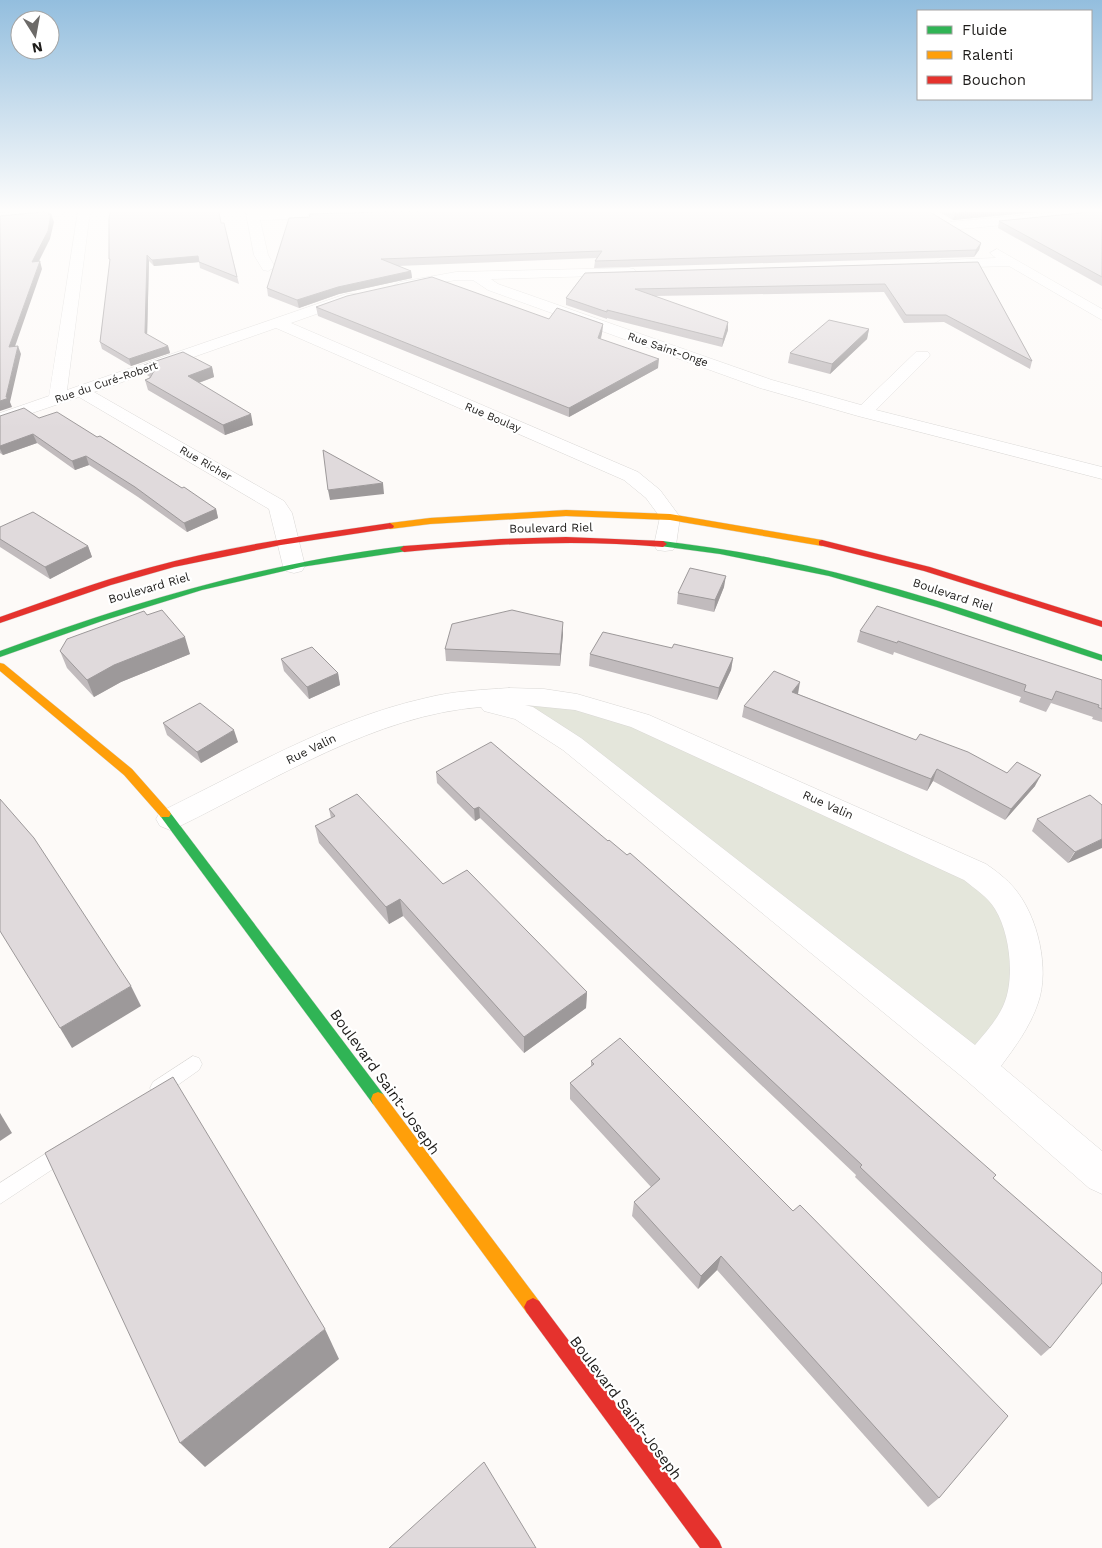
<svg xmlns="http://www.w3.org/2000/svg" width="1102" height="1548" font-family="'Work Sans',sans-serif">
<rect width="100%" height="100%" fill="#fdfaf8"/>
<!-- green -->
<polygon fill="#e4e6db" points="509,696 577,702 993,886 1026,982 978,1069"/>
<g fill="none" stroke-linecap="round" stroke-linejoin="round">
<defs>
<g id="lane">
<polygon points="193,1056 199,1058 202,1064 199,1070 165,1094 159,1096 153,1094 150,1088 153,1082"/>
<polygon points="64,1142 71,1145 73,1151 71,1157 0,1204 0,1183"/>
</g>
<g id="street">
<polygon points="13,212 65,212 59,216 0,221 0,213"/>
<polygon points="78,212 90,212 67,390 346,294 356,294 358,297 356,300 291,323 638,472 660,490 680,517 676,545 673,550 665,551 657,550 654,545 660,517 646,498 624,480 276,328 94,392 284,501 292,513 305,566 302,571 294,573 286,571 283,566 269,509 79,397 0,424 0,413 49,396"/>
<polygon points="246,212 421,212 415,216 260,220 268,255 275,267 268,271 263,270 254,255"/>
<polygon points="1058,212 1083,212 1084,214 1078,218 950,230 944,226 950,222"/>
<polygon points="997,249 1102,309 1102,320 1009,266 941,268 934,264 941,260 996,258 990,253"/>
<polygon points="629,268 634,269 636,272 634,275 491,279 498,284 772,380 861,405 916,352 928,352 930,355 928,358 876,410 1102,467 1102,479 858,416 760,388 488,290 473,280 456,280 400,290 393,286 400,282 456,272"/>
<path d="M509 688 544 689 577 694 649 715 986 864C996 871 1007 879 1015 889 1038 917 1050 969 1038 1003 1030 1027 1015 1047 1001 1066L1102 1151V1194L1089 1188 966 1080 563 750 515 719 484 711 481 707C376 715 274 780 180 826L170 830 160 826 156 819 160 812C246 770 332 719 426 698 453 691 481 690 509 688ZM525 705 575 710 631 727 964 880C975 889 988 897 995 909 1010 933 1015 978 1004 1004 998 1019 985 1033 975 1045L581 738 533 707Z"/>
</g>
<g id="fast">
<path d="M663 541C701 546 738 551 775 559 887 581 994 619 1102 655V661L937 607 829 576 720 554 660 546 659 544Z"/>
<path d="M404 546 407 547V551L301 567 202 590 102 621 0 657V651C135 601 261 564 404 546Z"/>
<polygon points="165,810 169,811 383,1094 385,1099 383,1104 378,1106 373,1104 161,817 159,814 161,811"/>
</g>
<g id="slow">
<polygon points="566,510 670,514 822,540 826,543 822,546 670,520 566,516 430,524 390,529 386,526 390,523 430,518"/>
<polygon points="0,663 4,664 132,769 169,811 171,814 169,817 161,817 124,775 0,671"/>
<polygon points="378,1092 383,1094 539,1301 542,1307 539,1313 533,1316 527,1313 373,1104 371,1099 373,1094"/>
</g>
<g id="jam">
<path d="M390 523 394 526 393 528 281 545 174 567 111 585 0 623V617C49 600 98 581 148 568 227 546 309 535 390 523Z"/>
<path d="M566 537 663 541 667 544 663 547C576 539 491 544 404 552L400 549 404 546 501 539Z"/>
<polygon points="822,540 930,567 1102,621 1102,627 924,571 819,545 819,541"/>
<polygon points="533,1298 539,1301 719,1541 722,1548 700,1548 527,1313 524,1307 527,1301"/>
</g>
</defs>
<!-- lane casing -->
<use href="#lane" stroke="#dad8d6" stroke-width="1"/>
<!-- street casing -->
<use href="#street" stroke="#dad8d6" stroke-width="1"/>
<!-- fast casing -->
<use href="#fast" stroke="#dad8d6" stroke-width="1"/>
<!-- slow casing -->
<use href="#slow" stroke="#dad8d6" stroke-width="1"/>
<!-- jam casing -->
<use href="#jam" stroke="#dad8d6" stroke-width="1"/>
<!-- lane -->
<use href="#lane" fill="#fffefe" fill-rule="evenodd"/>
<!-- street -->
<use href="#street" fill="#fffefe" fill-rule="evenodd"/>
<!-- fast -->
<use href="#fast" fill="#30b455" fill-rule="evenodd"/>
<!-- slow -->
<use href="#slow" fill="#ff9f0a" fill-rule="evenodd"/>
<!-- jam -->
<use href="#jam" fill="#e5322d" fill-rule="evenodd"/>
</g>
<!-- wall -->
<g fill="#c1bbbd">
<polygon points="939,212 1037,212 953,220"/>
<polygon points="1102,212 1102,286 998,228 999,221 1081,213"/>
<polygon points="309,214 981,243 979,250 974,257 594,268 595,261 597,258 398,266 411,271 412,278 339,294 299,308 268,296 267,288 309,218"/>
<polygon points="221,223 224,223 239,284 200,268 199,262 154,266 149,261 147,334 168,346 170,353 131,366 102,349 100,342 110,264"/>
<polygon points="978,262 1032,361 1030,369 944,322 904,323 884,292 655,296 728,330 722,347 607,318 607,319 566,305 566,298 585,273"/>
<polygon points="316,307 549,319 603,324 602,333 601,339 658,368 569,417 318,316"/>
<polygon points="869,329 867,339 830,374 788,363 790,353"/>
<polygon points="144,365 212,367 214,377 199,383 253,425 225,435 148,390 145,380 150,377 147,375"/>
<polygon points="0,416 39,418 97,437 216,509 218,518 187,532 138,497 89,465 75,470 37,443 3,455 0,453"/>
<polygon points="0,527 88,546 92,557 50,579 0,547"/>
<polygon points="724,587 714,612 677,604 678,593"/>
<polygon points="147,615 190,654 121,682 94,697 67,668 60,651"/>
<polygon points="860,631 1102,680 1102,722 1092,719 1093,717 1051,703 1046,712 1019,702 1021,697 894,652 893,655 857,642"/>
<polygon points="563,634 560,666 446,661 445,649"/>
<polygon points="672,648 733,658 731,670 717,700 589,666 590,654"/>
<polygon points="281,659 338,673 340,685 309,699 284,671"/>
<polygon points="798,694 916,740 1007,773 1035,786 1005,820 933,781 927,791 742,717 744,706"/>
<polygon points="163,723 238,742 201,763 167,735"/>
<polygon points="436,772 994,1178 1050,1348 1041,1356 855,1177 856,1175 480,818 475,821 437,783"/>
<polygon points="1102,805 1068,863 1032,831 1037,819"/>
<polygon points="329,809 443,884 587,992 586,1008 524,1053 403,916 389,924 319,843 315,826 331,818"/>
<polygon points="591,1061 939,1498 928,1507 717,1270 698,1289 632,1216 634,1202 651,1187 570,1099 570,1083 591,1067"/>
</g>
<!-- shaded-wall -->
<g fill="#9d999a">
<polygon points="50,212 51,216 51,214 54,222 50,239 35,269 32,262"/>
<polygon points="969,212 1037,212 953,220 955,213"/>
<polygon points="981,243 979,250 974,257 976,250"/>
<polygon points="147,255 149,261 147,340 145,333"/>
<polygon points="198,256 200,262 154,266 152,260"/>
<polygon points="40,261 42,269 12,355 9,347"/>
<polygon points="411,271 412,278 339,294 299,308 297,300 338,287"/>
<polygon points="728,322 728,330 722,347 723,339"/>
<polygon points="603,324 602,333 598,347 598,338"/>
<polygon points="869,329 867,339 830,374 832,364"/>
<polygon points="18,346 21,354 10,402 12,407 0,411 0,401 6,397"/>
<polygon points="168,346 170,353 131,366 129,359"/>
<polygon points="659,359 658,368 569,417 569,408"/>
<polygon points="212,367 214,377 190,386 188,376"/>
<polygon points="251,414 253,425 225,435 223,425"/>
<polygon points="33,434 37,443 3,455 0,449 0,446"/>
<polygon points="86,456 89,465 75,470 72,461"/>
<polygon points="383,483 384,494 330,500 328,490"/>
<polygon points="216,509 218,518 187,532 184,523"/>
<polygon points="88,546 92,557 50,579 45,567"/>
<polygon points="726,576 724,587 714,612 715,600"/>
<polygon points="563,622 563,634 560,666 560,654"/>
<polygon points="185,637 190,654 121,682 94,697 87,680 114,665"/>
<polygon points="733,658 731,670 717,700 719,688"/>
<polygon points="338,673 340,685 309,699 307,687"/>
<polygon points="800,682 798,694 790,704 792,692"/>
<polygon points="234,730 238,742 201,763 197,752"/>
<polygon points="937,769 933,781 927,791 931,779"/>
<polygon points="1041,775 1035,786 1005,820 1011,809"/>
<polygon points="479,807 480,818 475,821 474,809"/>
<polygon points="1102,839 1102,848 1068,863 1075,852"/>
<polygon points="400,899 403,916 389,924 386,907"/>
<polygon points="131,986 141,1006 72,1048 60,1028"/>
<polygon points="587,992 586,1008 524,1053 524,1037"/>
<polygon points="0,1113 12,1133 0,1141"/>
<polygon points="721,1256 717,1270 698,1289 701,1276"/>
<polygon points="325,1329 339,1359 205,1467 180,1443"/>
</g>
<!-- building -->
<g fill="#e0dadc" stroke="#9d999a">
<polygon points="42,212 49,212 49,215 51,214 48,231 32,262 40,261 9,347 18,346 6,397 9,398 0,401 0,216"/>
<polygon points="110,212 219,212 221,223 224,223 237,277 199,262 198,256 152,260 147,255 145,333 168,346 129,359 100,342 110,259 109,259 109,219"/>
<polygon points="380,212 930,212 981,243 976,250 595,261 602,251 381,259 411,271 338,287 297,300 267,288 289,218 310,217 309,214"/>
<polygon points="953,212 969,212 955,213"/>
<polygon points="1083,212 1102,212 1102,277 999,221 1081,213"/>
<polygon points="978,262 1032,361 946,315 906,315 885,284 635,289 728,322 723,339 607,310 607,312 566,298 585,273"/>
<polygon points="432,277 549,319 557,308 603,324 598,338 659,359 569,408 316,307 347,296"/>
<polygon points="829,320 869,329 832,364 790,353"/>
<polygon points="183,352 212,367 188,376 251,414 223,425 145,380 150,378 154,371 144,365"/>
<polygon points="24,408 39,418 57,412 97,437 100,436 182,488 184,487 216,509 184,523 135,487 86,456 72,461 33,434 0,446 0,416"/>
<polygon points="323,450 383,483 328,490"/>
<polygon points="33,512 88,546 45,567 0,539 0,527"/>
<polygon points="690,568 726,576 715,600 678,593"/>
<polygon points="877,606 1102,680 1102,709 1098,707 1099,705 1056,691 1052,700 1024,691 1026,685 898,641 897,643 860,631"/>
<polygon points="162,610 185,637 114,665 87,680 60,651 67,639 144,611 147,615"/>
<polygon points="512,610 563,622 560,654 445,649 452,624"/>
<polygon points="603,632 672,648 674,644 733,658 719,688 590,654"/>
<polygon points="312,647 338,673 307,687 281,659"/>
<polygon points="774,671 800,682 792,692 916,740 920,734 968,752 1007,773 1017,762 1041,775 1011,809 937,769 931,779 744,706"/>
<polygon points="200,703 234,730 197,752 163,723"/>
<polygon points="491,742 608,841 609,840 627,855 630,853 996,1175 993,1178 1102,1273 1102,1283 1050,1348 860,1167 862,1165 479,807 474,809 436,772"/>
<polygon points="357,794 443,884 467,870 587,992 524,1037 400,899 386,907 315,826 335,816 329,809"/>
<polygon points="1090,795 1102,805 1102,839 1075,852 1037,819"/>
<polygon points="0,799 34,838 131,986 60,1028 0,931"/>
<polygon points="620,1038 793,1211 800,1205 1008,1416 939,1498 721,1256 701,1276 634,1202 660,1179 570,1083 594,1064 591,1061"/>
<polygon points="173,1077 325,1329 180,1443 45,1153"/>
<polygon points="484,1462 536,1548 389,1548"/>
</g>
<!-- sky -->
<linearGradient id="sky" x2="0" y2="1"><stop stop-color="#93bede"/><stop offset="0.49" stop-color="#fefdfc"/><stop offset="1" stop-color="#fefdfc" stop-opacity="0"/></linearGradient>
<rect width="1102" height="429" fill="url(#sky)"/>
<g text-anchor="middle" stroke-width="4.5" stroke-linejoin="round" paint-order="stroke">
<!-- far-street labels -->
<g font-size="11" fill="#1e1c1a" stroke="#fff">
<text transform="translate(668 349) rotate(19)" y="4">Rue Saint-Onge</text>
<text transform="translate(106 382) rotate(-19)" y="4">Rue du Curé-Robert</text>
<text transform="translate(493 417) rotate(23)" y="4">Rue Boulay</text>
<text transform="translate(206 463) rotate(30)" y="4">Rue Richer</text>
</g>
<!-- street labels -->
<g font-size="12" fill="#1e1c1a" stroke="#fff">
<text transform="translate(551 528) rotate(-1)" y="4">Boulevard Riel</text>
<text transform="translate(149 588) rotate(-16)" y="4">Boulevard Riel</text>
<text transform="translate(953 595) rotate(18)" y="4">Boulevard Riel</text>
<text transform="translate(311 749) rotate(-26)" y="4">Rue Valin</text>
<text transform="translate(828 805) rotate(24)" y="4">Rue Valin</text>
</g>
<!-- near-street labels -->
<g font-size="15" fill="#1e1c1a" stroke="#fff">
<text transform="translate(385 1082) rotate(54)" y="5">Boulevard Saint-Joseph</text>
<text transform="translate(626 1408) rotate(53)" y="5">Boulevard Saint-Joseph</text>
</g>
</g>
<!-- legend -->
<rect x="917" y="10" width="175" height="90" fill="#ffffff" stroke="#a5a4a3"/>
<rect x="927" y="26" width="25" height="8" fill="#30b455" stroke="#a5a4a3"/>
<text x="962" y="35" font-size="15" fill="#1e1c1a">Fluide</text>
<rect x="927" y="51" width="25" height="8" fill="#ff9f0a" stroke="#a5a4a3"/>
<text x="962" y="60" font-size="15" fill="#1e1c1a">Ralenti</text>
<rect x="927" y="76" width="25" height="8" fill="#e5322d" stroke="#a5a4a3"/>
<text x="962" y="85" font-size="15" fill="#1e1c1a">Bouchon</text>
<!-- north arrow -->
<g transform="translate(35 35) rotate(169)"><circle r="24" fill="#ffffff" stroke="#a5a4a3"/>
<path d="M0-4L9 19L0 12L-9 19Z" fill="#6c6a68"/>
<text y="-8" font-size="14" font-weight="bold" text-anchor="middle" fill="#1e1c1a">N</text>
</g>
</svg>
